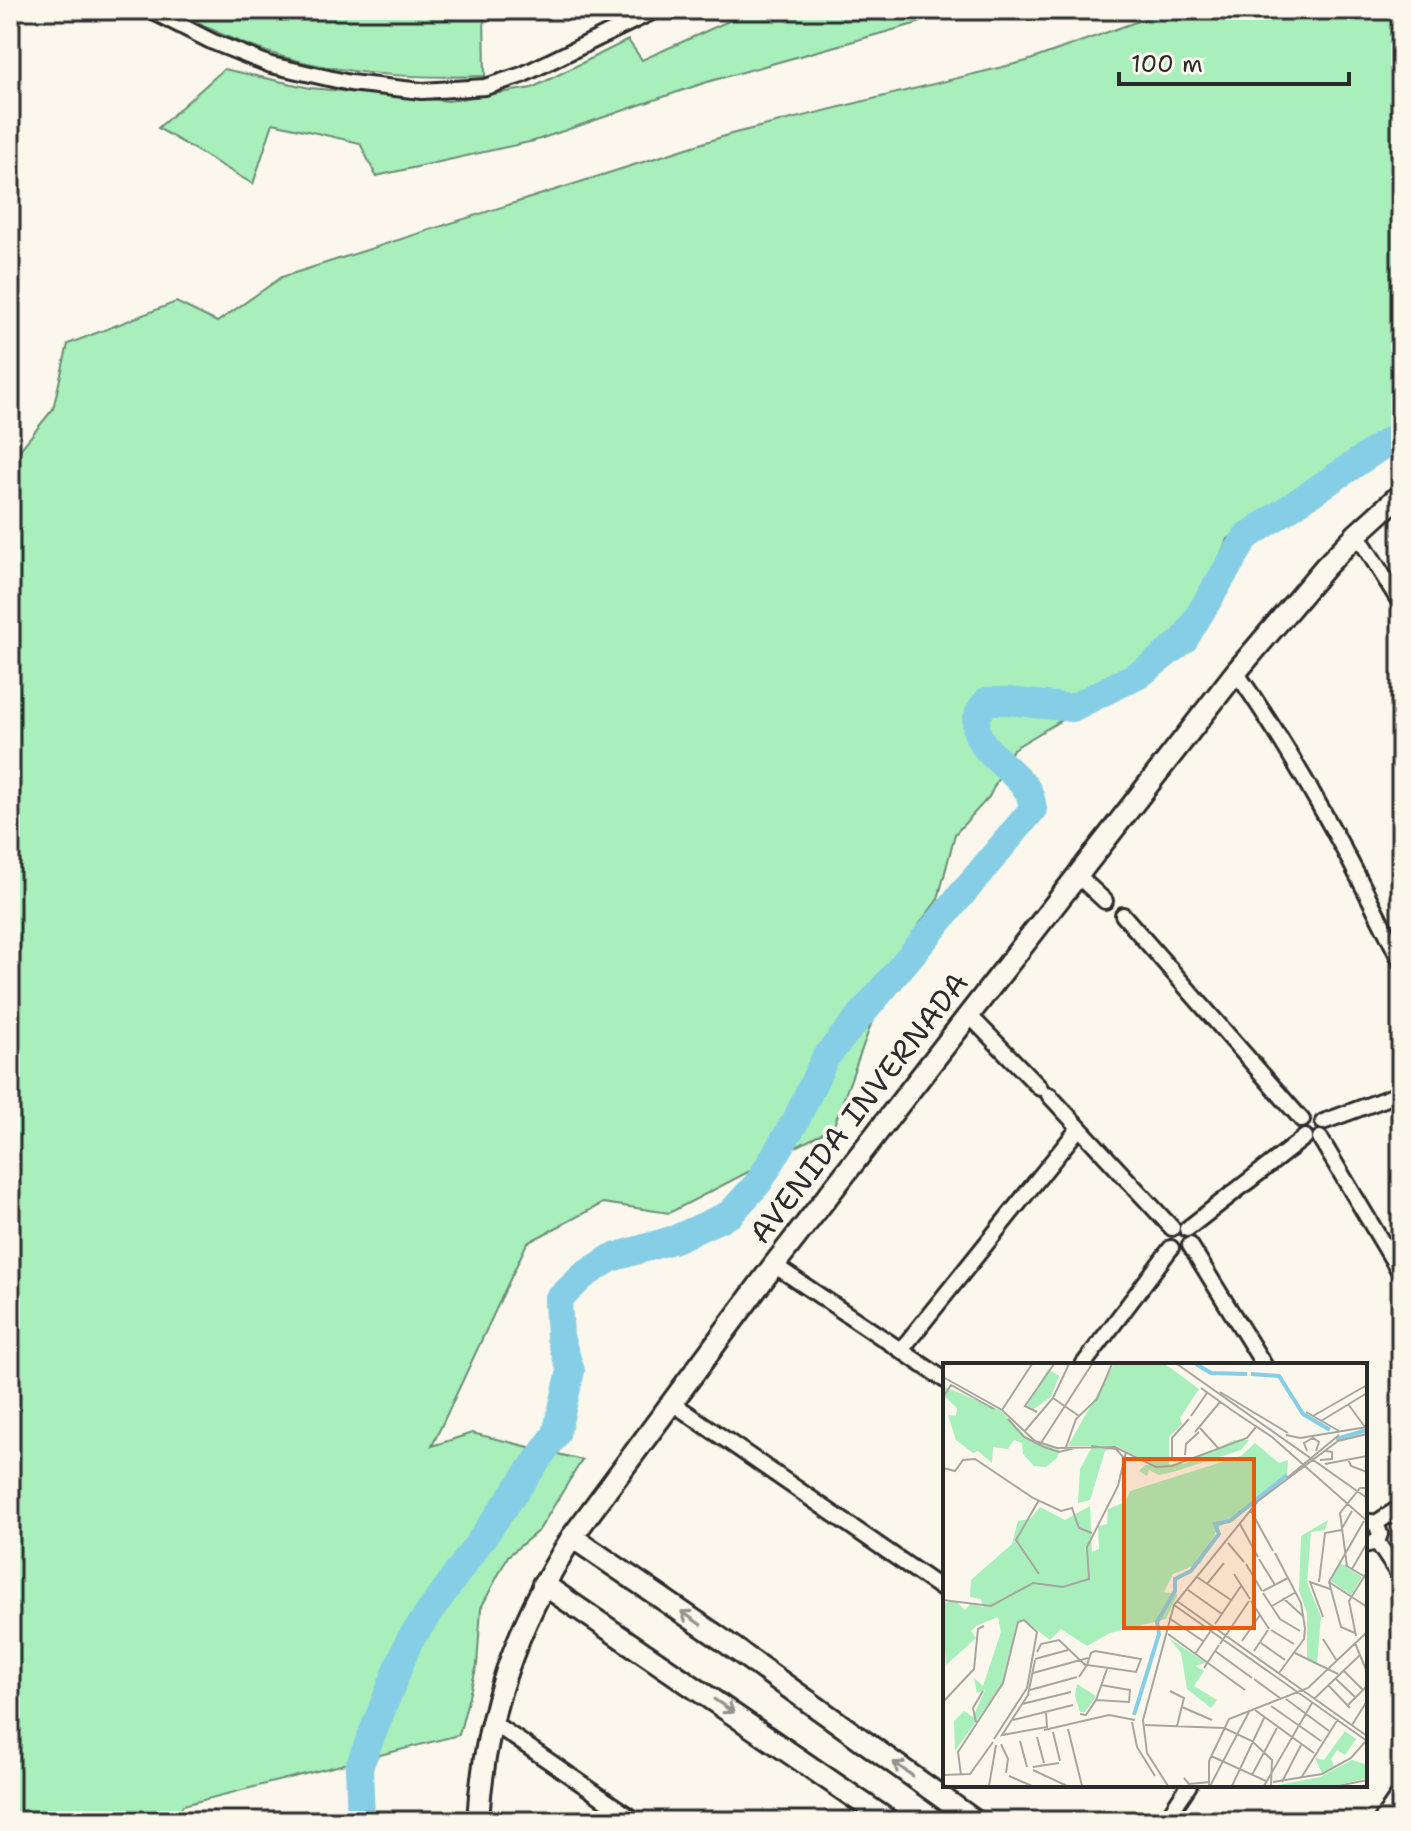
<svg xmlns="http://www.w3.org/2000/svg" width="1411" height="1831" font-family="'Shantell Sans',sans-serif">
<rect width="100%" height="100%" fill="#fbf7ec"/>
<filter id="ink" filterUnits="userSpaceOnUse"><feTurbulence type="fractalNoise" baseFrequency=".0125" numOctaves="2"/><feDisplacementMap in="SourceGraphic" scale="16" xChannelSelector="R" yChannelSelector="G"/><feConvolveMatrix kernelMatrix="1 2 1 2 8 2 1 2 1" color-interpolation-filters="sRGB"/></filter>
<g filter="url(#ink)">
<!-- green -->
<g fill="#a8efbc" stroke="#6a8d74" stroke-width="2">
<path d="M177 10H484L485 76C376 80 271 69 177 10Z"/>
<polygon points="753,10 946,10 918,23 707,82 534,141 376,176 360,143 273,123 253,184 158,128 224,69 310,88 448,101 532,88 628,40 642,60"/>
<polygon points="1169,10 1401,10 1401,443 1272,505 1227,540 1181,649 1013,749 989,797 955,834 938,899 896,956 833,1128 669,1213 603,1203 527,1243 432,1446 472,1433 582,1460 539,1530 508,1556 481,1608 477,1665 459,1735 183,1805 173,1821 10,1821 10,462 53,409 68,344 176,302 217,322 282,277 731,134 1027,61"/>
</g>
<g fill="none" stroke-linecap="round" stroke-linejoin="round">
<!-- river -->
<path stroke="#85cee5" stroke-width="28" d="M361 1821 359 1767 409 1641 556 1434 571 1371 560 1337 558 1300 583 1276 611 1258 675 1239 730 1214 759 1182 796 1120 825 1058 1033 809C1032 803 1031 796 1028 791 1011 763 952 740 987 701H1009L1072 708 1143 672 1184 640 1246 537 1401 433"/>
<defs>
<g id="minor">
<polyline points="150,10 213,42 271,65 350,83 422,91 485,87 522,75 656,10"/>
<polyline points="1357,534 1401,604"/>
<path d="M1236 672C1300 763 1352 862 1401 962"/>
<polyline points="1077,875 1105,901"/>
<polyline points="1123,915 1302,1120"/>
<polyline points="970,1016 1040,1088"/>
<polyline points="1049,1095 1172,1228"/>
<polyline points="1323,1122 1401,1093"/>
<polyline points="1320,1138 1401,1274"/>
<polyline points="1187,1229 1305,1137"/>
<polyline points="1190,1245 1264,1365"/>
<polyline points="774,1265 945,1380"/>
<polyline points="901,1350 1079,1128"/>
<polyline points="1083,1365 1171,1248"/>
<polyline points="671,1402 945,1591"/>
<polyline points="1365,1521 1376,1523 1380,1534 1377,1542 1365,1545"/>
<polyline points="1376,1523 1401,1507"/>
<polyline points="1377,1542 1401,1578"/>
<polyline points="492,1722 636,1821"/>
<polyline points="1165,1821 1189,1785"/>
<polyline points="1381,1821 1401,1792"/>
</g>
<g id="secondary">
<polyline points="572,1537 717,1636 975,1821"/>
<polyline points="543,1584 889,1821"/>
<path d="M478 1821C484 1714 516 1627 572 1537L774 1265 1236 672 1325 567 1357 534 1401 494"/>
</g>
</defs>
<!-- minor casing -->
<use href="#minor" stroke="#2b2b2b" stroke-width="20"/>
<!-- secondary casing -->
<use href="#secondary" stroke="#2b2b2b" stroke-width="26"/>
<!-- minor -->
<use href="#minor" stroke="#fbf7ec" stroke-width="14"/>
<!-- secondary -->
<use href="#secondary" stroke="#fbf7ec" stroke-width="20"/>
</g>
<!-- one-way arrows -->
<defs><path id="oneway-shaft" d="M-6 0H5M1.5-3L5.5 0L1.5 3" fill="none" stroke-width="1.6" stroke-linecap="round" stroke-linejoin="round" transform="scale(2)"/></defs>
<g stroke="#93918c">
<use href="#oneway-shaft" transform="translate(691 1618) rotate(-146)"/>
<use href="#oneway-shaft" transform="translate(724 1706) rotate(34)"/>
<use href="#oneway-shaft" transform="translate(903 1769) rotate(-144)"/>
</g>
</g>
<g text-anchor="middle" stroke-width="8" stroke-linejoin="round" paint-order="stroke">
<!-- street labels -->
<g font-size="30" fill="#2b2b2b" stroke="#fbf7ec">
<text transform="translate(859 1108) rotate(-52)" y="10">AVENIDA INVERNADA</text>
</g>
</g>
<!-- overview -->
<g transform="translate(943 1363)">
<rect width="424" height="424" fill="#fbf7ec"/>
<path d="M171 1H222L256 26 237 55 239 61 226 74V103H214L173 83H125ZM105 6 116 13 108 34 91 46 84 43ZM2 24 57 47 87 77 117 87 114 95 103 104 91 103 80 91 79 80 71 77 65 86 50 84 49 100 35 88 30 90 13 77 5 52 13 53 14 45 0 32ZM291 77H306L298 87 230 109 216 112 206 107 204 113 196 108 202 102 241 101ZM312 80 336 100 345 97 344 114 275 165 258 200 230 211 221 229 235 231 223 256 167 270 144 283 118 266 107 277 81 257 74 262 60 320 12 388 11 358 21 348 30 354 42 327 34 330 31 315 40 323 58 269 55 254 33 263 28 268 33 275 3 302 0 240 13 238 22 247 28 240 40 244 38 236 27 234 28 217 69 181 75 158 87 156 97 144 122 157 147 143 149 189 156 186 155 163 164 161 165 146 182 139 187 128 298 93ZM150 82 170 85 162 88 147 137 135 140 137 106ZM385 157 382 167 368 169 364 219 378 254 374 300 364 296V250L356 228 358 173ZM397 200 419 214 408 232 388 218ZM226 275 263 300 252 303 261 308 251 323 274 337 268 345 244 326 238 290ZM134 321 153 333 142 349H137L132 333ZM402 368 413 376 402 392 394 387 388 396 391 403 379 410 372 395 381 397ZM409 397 422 401 424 415 392 423H330L377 414Z" fill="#a8efbc"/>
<path fill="none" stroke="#85cee5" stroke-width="4" d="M253 1 268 10 304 11M308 11 336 13 360 51 387 67M393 76 424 67M191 352 216 271 214 259 232 228V216L248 208 276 171 272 161 287 158 344 112"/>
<path fill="none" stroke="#a8a59f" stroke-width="2" d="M234 1 424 135M0 14 59 47 92 78 114 85 172 84 213 104 229 103 304 75 313 64M258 25 290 48M277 29 345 70M0 34 8 22 51 46M110 35 136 53M405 41 422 64M59 47 89 1M290 48 329 74 424 158M94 49 82 43 111 1M363 49 396 68M248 53 264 30M370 53 424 22M65 56 81 74 101 84 116 89 132 85M378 58 424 30M257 65 276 86M81 69 110 35 126 1M252 69 277 39M343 72 357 75 424 64M423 72 424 97M98 80 149 1M148 83 173 86 182 96M123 84 133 56 154 36 169 1M364 88 361 80 370 75 376 79 373 88M242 92 243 81 256 69M229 94V75L246 56M405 96 408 103 424 109M377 97 389 96V89L383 88M382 101 424 93M0 105 12 108 20 97 32 96 90 135 118 148 129 145 136 165 149 170M344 115 396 72M96 137 73 177 96 211M308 148 330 188M297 161 315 194M285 180 301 199M332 190 358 240 362 265 361 276 336 310M316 196 332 222M303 201 319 228M402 202 424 215M404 203 397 150 417 125H424M409 206 424 180M291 211 307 236M254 214 288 237M376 219 382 170 398 167 409 148M386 219 424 244M264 221 281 200M245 227 279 251M320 228 345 215M320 230 337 256 357 268M340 235 361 254M0 237 48 243 90 220 120 224 146 216 144 184 175 123 183 89M234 238 424 373M308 238 326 266M231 242 424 378M329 243 353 229M380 254 367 219 387 226M226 255 260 278M272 261 298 223M328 267 351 281M412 270 398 264 386 219 421 158M225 271 302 327M413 273 406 238 424 209M380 276 394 298M299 278 317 252M318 280 342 297M412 280 424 309M277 281 306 238M272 288 309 315M311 288 325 267M94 289 98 281 116 277 141 301M352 290 395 311M252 291 269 266M92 296 125 287M92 297 85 332 59 372 104 364 103 349M261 305 276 282M400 307 420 327M90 310 145 295M136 314 144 302 148 290 152 288 198 296 193 309 166 305 144 302H142L141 300M392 315 412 334M311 316 337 335M385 322 407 345M87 327 134 314M227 328 241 335 234 363M372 335 417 292M343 336 386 368M153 337 186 339 187 327 158 322M0 339 31 306 35 266 41 263M79 341 128 329M405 342 424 323M328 343 378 378M239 344 269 357M312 347 371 390M137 351 143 352 153 337 164 306M70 357 130 342M33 359 30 345 40 328M189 359 194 384 212 413M202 362 281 365 309 378 329 397 328 423M409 362 424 338M125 366 139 423M101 367 166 352 192 357M110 369 117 398M94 374 101 400M77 378 84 404M58 381 65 396 63 410M268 393 323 418M90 404 116 400M90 407 124 423M0 412 27 411 50 379M18 412 15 389 60 320 75 259 81 257 94 269 84 325 51 376M309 412 334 365M66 413 89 423M241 415 246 421 267 419M358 415 395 356M330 419 379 411 408 395 422 379M339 419 358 382M46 423 53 382M225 423 204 390 200 357 231 242 315 138 395 78 424 71M266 423V398L286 356 365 325 424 269M267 423 306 349M289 423 321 355M321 423 369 340M395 423 424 417"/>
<path fill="#e8590c" fill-opacity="0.15" stroke="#e8590c" stroke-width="4" d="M181 96H311V265H181Z"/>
<rect width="424" height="424" fill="none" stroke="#2b2b2b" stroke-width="4"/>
</g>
<!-- margin -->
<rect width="1411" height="1831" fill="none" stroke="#fbf7ec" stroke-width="40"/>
<rect x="20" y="20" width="1371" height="1791" fill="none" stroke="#2b2b2b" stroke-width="3" filter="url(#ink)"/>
<!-- scale -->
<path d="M1119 72v12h230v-12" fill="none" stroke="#2b2b2b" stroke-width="4"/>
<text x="1131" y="72" font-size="24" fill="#2b2b2b" stroke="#fbf7ec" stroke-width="6" paint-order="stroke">100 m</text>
</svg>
